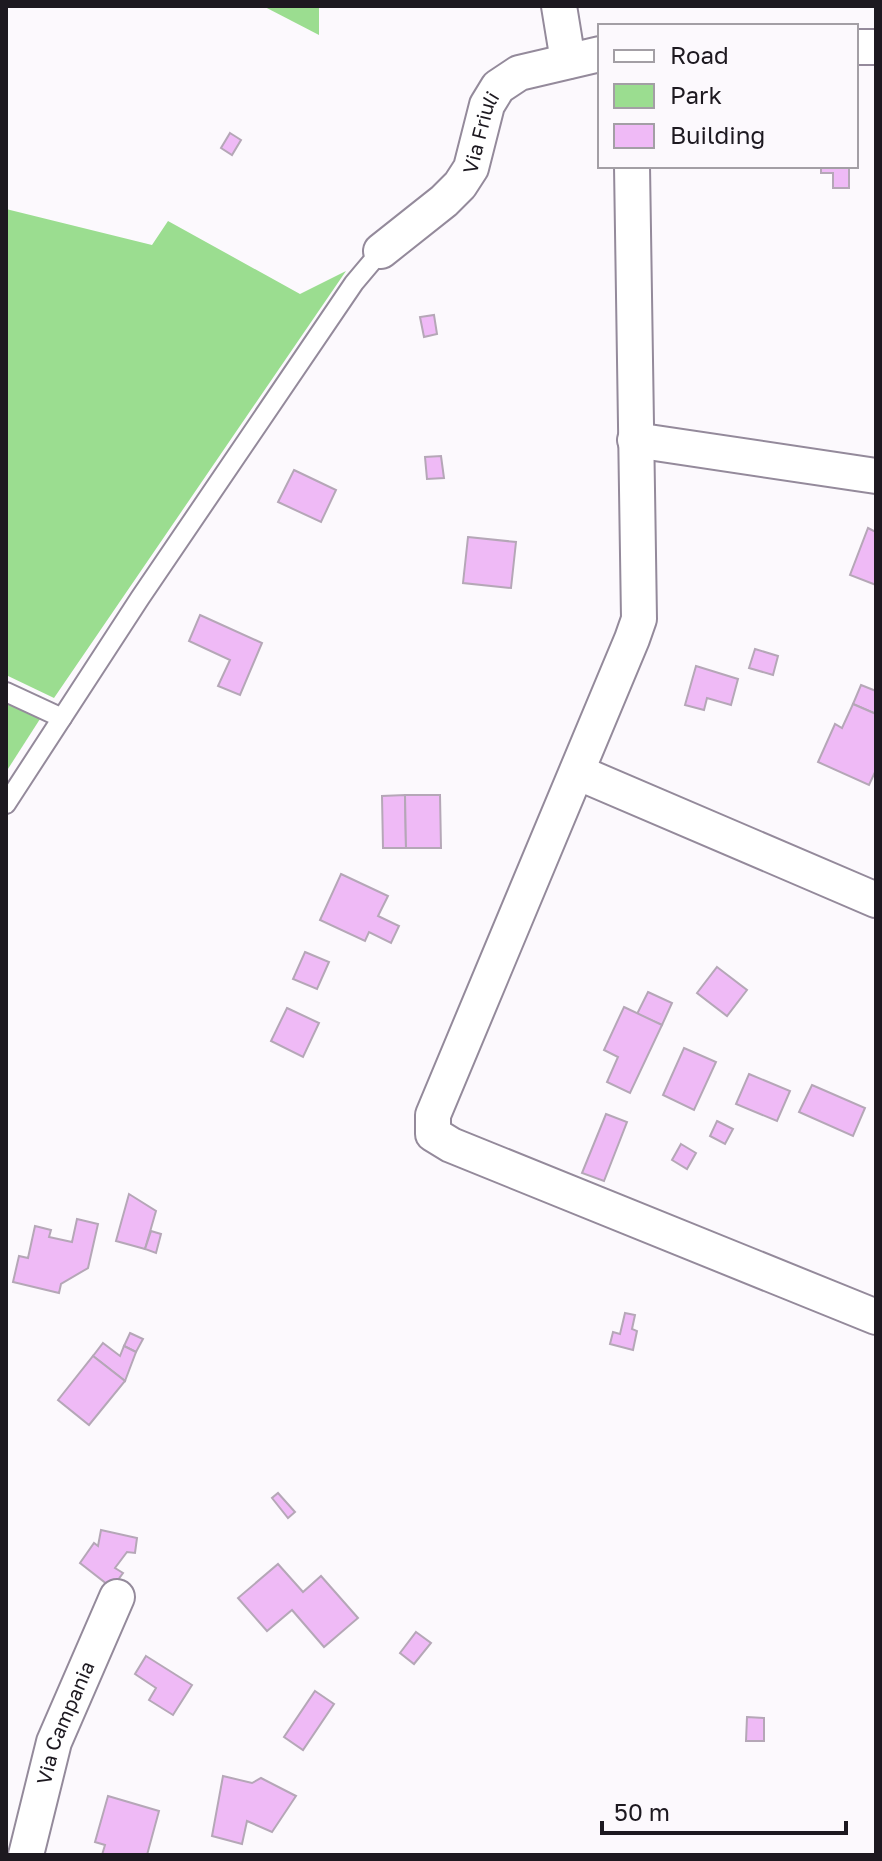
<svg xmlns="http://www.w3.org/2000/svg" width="882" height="1861" font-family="'Golos Text',sans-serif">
<rect width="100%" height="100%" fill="#fcf9fd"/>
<!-- green -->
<g fill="#9bdd90">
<polygon points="263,6 319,6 319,35"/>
<polygon points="6,209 152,245 168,221 300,294 346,271 54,698 6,675"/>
<polygon points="6,703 40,719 6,772"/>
</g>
<!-- building -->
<g fill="#efbaf6" stroke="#b5a7b7" stroke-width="2">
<polygon points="230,133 241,140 232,155 221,148"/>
<polygon points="821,166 849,166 849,188 833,188 833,173 821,173"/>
<polygon points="434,315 437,334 424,337 420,317"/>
<polygon points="441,456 444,478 427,479 425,457"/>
<polygon points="294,470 336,490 321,522 278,502"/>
<polygon points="868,528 876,532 876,585 850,575"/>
<polygon points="468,537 516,542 511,588 463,583"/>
<polygon points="200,615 262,643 240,695 218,686 230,660 189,641"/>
<polygon points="755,649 778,656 773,675 749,668"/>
<polygon points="696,666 738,679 731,705 707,698 704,710 685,705"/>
<polygon points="861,685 876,691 876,714 853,704"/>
<polygon points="853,704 876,714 876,770 869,785 818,762 835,724 842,728"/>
<polygon points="405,795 406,848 383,848 382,796"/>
<polygon points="405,795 440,795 441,848 406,848"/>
<polygon points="341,874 388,896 378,916 399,926 391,943 369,932 365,941 320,920"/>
<polygon points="305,952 329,962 317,989 293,979"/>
<polygon points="717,967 747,990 727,1016 697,993"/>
<polygon points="648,992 672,1003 662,1025 637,1014"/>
<polygon points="624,1007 662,1025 630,1093 607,1082 618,1057 604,1050"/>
<polygon points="287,1008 319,1023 303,1057 271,1041"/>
<polygon points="684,1048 716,1062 694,1110 663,1095"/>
<polygon points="749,1074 790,1091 777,1121 736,1104"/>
<polygon points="812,1085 865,1108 853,1136 799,1112"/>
<polygon points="606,1114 627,1122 604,1181 582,1173"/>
<polygon points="717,1121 733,1129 725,1144 710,1136"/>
<polygon points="681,1144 696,1153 687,1169 672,1160"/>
<polygon points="129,1194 156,1211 145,1249 116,1241"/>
<polygon points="77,1219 98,1224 88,1268 61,1284 59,1293 13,1282 19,1256 28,1258 35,1226 51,1230 49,1237 72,1242"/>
<polygon points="151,1231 161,1234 156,1253 145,1249"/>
<polygon points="625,1313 635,1315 632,1329 637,1331 633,1350 610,1344 613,1332 620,1334"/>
<polygon points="130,1333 143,1339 136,1352 124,1346"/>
<polygon points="103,1343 120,1356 124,1346 136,1352 125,1381 93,1356"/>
<polygon points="93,1356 125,1381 89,1425 58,1400"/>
<polygon points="278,1493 295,1512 288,1518 272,1498"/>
<polygon points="101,1530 137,1538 135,1553 127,1552 115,1568 123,1573 112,1588 80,1563 94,1543 98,1546"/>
<polygon points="278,1564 303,1592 321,1576 358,1618 324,1647 292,1610 267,1631 238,1598"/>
<polygon points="416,1632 431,1643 414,1664 400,1653"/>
<polygon points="146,1656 192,1685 173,1715 149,1700 156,1688 135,1674"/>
<polygon points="315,1691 334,1704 303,1750 284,1737"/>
<polygon points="747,1717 764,1718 764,1741 746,1741"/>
<polygon points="223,1776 252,1783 261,1778 296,1796 272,1832 247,1821 242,1844 212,1836"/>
<polygon points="108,1796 159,1811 147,1855 102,1855 105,1845 95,1842"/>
</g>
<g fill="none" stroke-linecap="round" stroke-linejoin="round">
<defs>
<g id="lane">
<polyline points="6,692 62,718"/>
<polyline points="6,804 140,598 354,283 381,251"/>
</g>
<g id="street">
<polyline points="559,6 568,61"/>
<polyline points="856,47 876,47"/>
<polyline points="632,166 639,619 632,639 433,1115 433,1134 451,1145 876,1317"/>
<path id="s1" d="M381 251 444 201 460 185 471 168 487 105 498 87 519 73 600 54"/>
<polyline points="635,440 876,476"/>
<polyline points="577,772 876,900"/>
<path id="s2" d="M26 1855 54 1742 117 1597"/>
</g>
</defs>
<!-- lane casing -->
<use href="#lane" stroke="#948a9b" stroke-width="22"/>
<!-- street casing -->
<use href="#street" stroke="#948a9b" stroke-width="38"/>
<!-- lane -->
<use href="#lane" stroke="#fff" stroke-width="18"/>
<!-- street -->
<use href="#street" stroke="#fff" stroke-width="34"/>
</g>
<g text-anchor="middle" stroke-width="6" stroke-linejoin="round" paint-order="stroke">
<!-- street labels -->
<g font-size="20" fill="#1d1920" stroke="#fcf9fd">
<text dy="7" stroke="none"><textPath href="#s1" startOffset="160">Via Friuli</textPath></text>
<text dy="7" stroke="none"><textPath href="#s2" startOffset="138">Via Campania</textPath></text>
</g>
</g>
<!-- border -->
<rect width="882" height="1861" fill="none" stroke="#1d1920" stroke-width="16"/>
<!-- legend -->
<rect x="598" y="24" width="260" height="144" fill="#fcf9fd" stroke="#a39fa5" stroke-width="2"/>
<rect x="614" y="50" width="40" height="12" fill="#ffffff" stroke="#a39fa5" stroke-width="2"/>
<text x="670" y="64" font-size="24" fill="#1d1920">Road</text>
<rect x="614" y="84" width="40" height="24" fill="#9bdd90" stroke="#a39fa5" stroke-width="2"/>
<text x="670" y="104" font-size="24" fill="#1d1920">Park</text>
<rect x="614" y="124" width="40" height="24" fill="#efbaf6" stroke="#a39fa5" stroke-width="2"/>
<text x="670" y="144" font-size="24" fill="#1d1920">Building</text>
<!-- scale -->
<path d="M602 1821v12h244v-12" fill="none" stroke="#1d1920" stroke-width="4"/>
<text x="614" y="1821" font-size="24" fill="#1d1920" stroke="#fcf9fd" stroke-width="6" paint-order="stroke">50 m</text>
</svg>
